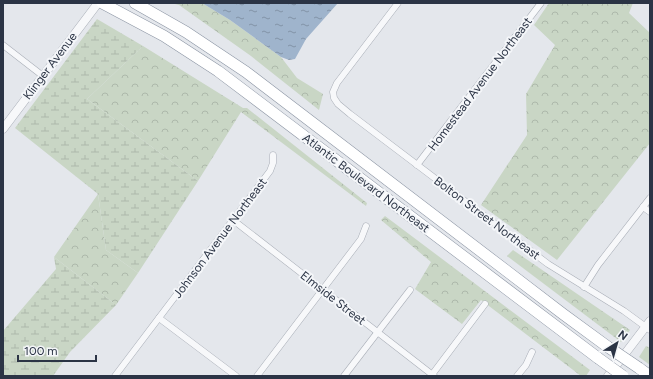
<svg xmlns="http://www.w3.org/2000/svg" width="653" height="379" font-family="Figtree,sans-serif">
<defs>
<pattern id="forest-crowns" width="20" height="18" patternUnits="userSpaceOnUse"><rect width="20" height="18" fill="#c9d6c5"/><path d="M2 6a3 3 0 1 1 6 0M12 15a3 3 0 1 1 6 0" fill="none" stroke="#adb8ab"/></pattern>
<pattern id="wetland-marsh" width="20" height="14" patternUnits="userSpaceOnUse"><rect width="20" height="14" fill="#c9d6c5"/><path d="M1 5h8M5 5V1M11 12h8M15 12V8" fill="none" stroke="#adb8ab"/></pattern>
<pattern id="water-ripples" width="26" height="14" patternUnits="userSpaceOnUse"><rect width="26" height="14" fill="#9fb4cc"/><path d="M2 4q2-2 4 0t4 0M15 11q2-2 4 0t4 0" fill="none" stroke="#8293a7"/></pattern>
</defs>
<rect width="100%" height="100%" fill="#e4e7ec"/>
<!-- forest -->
<g fill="url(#forest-crowns)">
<polygon points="171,3 202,3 230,20 281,57 297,78 323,94 319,110 251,56 179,5"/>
<polygon points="549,3 633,3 629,13 650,33 650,143 557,260 481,205 527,135 526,94 555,45 534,25"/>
<polygon points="143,46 243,108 247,108 367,203 366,206 241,112 198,181 87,99"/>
<polygon points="98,194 106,250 138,273 116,305 54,257"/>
<polygon points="385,216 590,370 586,376 581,376 481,300 462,324 415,289 431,262 381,220"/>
<polygon points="513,250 630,330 621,342 507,256"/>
<polygon points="646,346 650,348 650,365 639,357"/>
</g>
<!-- wetland -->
<g fill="url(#wetland-marsh)">
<polygon points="97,19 143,46 87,99 198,181 138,273 106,250 98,194 15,128"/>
<polygon points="54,257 116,305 70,352 53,376 3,376 3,331 56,269"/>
</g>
<!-- water -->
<polygon fill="url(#water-ripples)" points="202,3 338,3 306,39 295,59 289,60 281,57 230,20"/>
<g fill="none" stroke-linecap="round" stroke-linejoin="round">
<defs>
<g id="minor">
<polyline points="398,3 337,83 333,92 334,98 338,104 350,114 548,264 624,311 650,330"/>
<polyline points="3,45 43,76"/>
<polyline points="417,165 541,3"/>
<polyline points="643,207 650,212"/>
<polyline points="233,220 434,376"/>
<polyline points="584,287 598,265 650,198"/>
<polyline points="159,318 236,376"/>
<polyline points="115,376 270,171 273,163 273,155"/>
<polyline points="257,376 361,239 366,226"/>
<polyline points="344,376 410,290"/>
<polyline points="431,376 485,304"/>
<polyline points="517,376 526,365 532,352"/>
</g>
<g id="tertiary">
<polyline points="3,129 98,3"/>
<polyline points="608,376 650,321"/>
</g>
<g id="motorway">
<polyline points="102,3 164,36 218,71 598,358"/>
<polyline points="135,3 186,32 246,72 563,314 608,347"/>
<polyline points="639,368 650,376"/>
</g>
</defs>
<!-- minor casing -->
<use href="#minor" stroke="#a9aeb7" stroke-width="7"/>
<!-- tertiary casing -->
<use href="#tertiary" stroke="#a9aeb7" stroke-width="9"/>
<!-- motorway casing -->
<use href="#motorway" stroke="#8b94a3" stroke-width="12"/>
<!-- minor -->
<use href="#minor" stroke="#f7f8fa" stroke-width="6"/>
<!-- tertiary -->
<use href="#tertiary" stroke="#f7f8fa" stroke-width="8"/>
<!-- motorway -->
<use href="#motorway" stroke="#fff" stroke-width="11"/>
<defs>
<g id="motorway-bridge">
<polyline points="608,347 639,368"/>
<polyline points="598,358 623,376"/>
</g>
</defs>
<!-- motorway-bridge casing -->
<use href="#motorway-bridge" stroke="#8b94a3" stroke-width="12" stroke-linecap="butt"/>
<!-- motorway-bridge -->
<use href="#motorway-bridge" stroke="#fff" stroke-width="11"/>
</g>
<g text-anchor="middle" stroke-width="4" stroke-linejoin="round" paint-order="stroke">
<!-- street labels -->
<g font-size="12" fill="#2b3445" stroke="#f4f6f9">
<text transform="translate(50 66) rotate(-53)" y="4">Klinger Avenue</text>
<text transform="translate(480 84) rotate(-53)" y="4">Homestead Avenue Northeast</text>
<text transform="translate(366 183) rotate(37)" y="4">Atlantic Boulevard Northeast</text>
<text transform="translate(487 218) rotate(37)" y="4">Bolton Street Northeast</text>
<text transform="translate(220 238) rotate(-53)" y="4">Johnson Avenue Northeast</text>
<text transform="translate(333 298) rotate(38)" y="4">Elmside Street</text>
</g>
</g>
<!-- border -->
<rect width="653" height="379" fill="none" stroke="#2b3445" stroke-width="8"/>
<!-- north arrow -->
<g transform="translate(617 343) rotate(37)" stroke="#f4f6f9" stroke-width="3" paint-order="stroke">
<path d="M0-3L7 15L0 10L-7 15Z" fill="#2b3445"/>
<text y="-6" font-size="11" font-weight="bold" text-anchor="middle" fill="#2b3445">N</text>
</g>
<!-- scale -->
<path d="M18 355v6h78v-6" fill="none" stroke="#2b3445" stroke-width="2"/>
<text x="24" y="355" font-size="12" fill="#2b3445" stroke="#f4f6f9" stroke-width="3" paint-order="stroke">100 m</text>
</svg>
